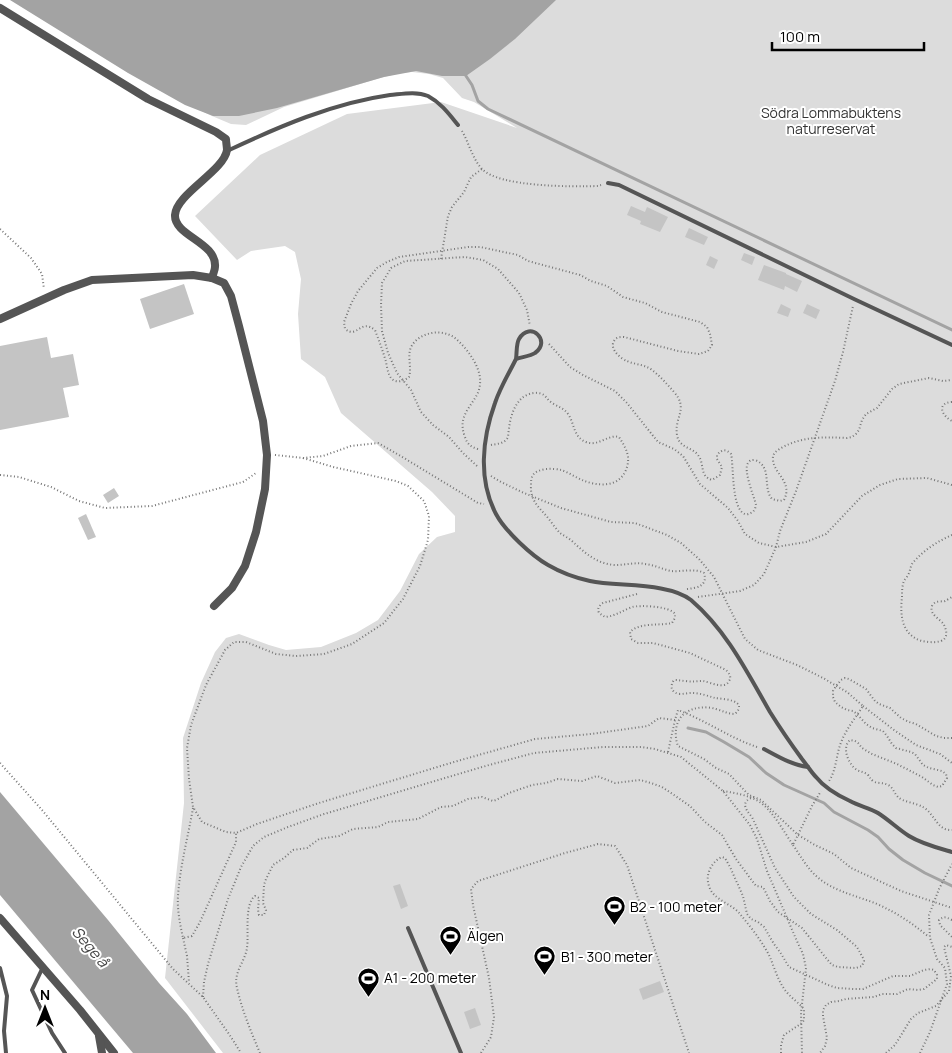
<svg xmlns="http://www.w3.org/2000/svg" width="952" height="1053" font-family="Manrope,sans-serif">
<rect width="100%" height="100%" fill="#fff"/>
<!-- green -->
<polygon fill="#dcdcdc" points="13,0 952,0 952,1053 223,1053 165,978 184,803 183,738 201,683 215,652 226,638 239,634 269,645 286,650 321,647 356,633 378,620 400,591 419,554 437,537 455,532 455,516 432,492 341,413 325,377 301,359 298,314 301,279 295,252 285,246 251,251 237,260 195,216 260,155 347,114 441,102 517,128 474,102 462,98 443,78 429,74 412,72 400,73 380,78 284,107 246,125 231,124 212,116 157,89"/>
<!-- water -->
<g fill="#a3a3a3">
<polygon points="10,0 556,0 515,39 490,59 466,76 442,76 416,71 384,77 277,108 239,116 213,116 185,105 128,73"/>
<polygon points="0,792 108,920 159,983 187,1014 216,1053 133,1053 0,895"/>
</g>
<g fill="none" stroke-linecap="round" stroke-linejoin="round">
<!-- stream -->
<g stroke="#a3a3a3" stroke-width="3">
<polyline points="466,76 472,85 478,101 488,109 952,330"/>
<polyline points="688,728 706,732 724,742 749,757 766,773 784,785 824,803 834,812 868,830 878,837 889,849 903,860 925,873 952,886"/>
</g>
</g>
<!-- building -->
<g fill="#c4c4c4">
<polygon points="631,206 645,212 647,207 668,217 660,232 640,224 641,221 627,215"/>
<polygon points="689,228 708,237 704,245 685,237"/>
<polygon points="744,253 755,257 752,265 741,260"/>
<polygon points="710,256 718,260 714,269 706,265"/>
<polygon points="764,265 786,273 786,274 802,281 797,292 785,286 784,290 758,280"/>
<polygon points="184,284 194,314 150,329 140,299"/>
<polygon points="781,304 791,309 788,317 777,313"/>
<polygon points="807,304 820,310 816,319 803,313"/>
<polygon points="47,337 51,358 73,354 79,385 63,388 69,417 0,430 0,346"/>
<polygon points="114,488 119,496 108,503 103,495"/>
<polygon points="86,514 96,537 88,540 78,518"/>
<polygon points="400,884 408,906 401,909 393,886"/>
<polygon points="660,981 664,992 643,1000 639,989"/>
<polygon points="475,1008 481,1025 470,1029 464,1012"/>
</g>
<g fill="none" stroke-linecap="round" stroke-linejoin="round">
<!-- path -->
<g stroke="#777" stroke-width="2" stroke-dasharray="1 2.5" stroke-linecap="butt">
<path d="M462 131C469 143 472 158 482 169 499 187 572 187 598 186L601 185"/>
<polyline points="0,229 31,258 42,274 44,289"/>
<polyline points="441,259 448,216 452,207 464,192 471,177 482,169"/>
<polyline points="549,344 570,367 583,375 615,391 627,403 658,442 674,449 683,456 700,484 728,508 738,521 745,534 759,543 776,547 806,542 826,534 862,496 880,485 898,479 927,478 952,485"/>
<path d="M952 402C936 403 942 416 952 421"/>
<path d="M491 445C496 444 502 444 506 440 509 437 508 433 509 429 510 418 514 405 522 398 528 393 538 391 544 395 547 398 549 401 552 403 558 407 564 408 568 414 575 424 573 437 586 442 598 447 608 434 619 437 626 448 632 458 625 472 617 488 596 486 582 480 575 477 568 472 561 470 553 468 538 468 533 475 531 478 531 482 531 486 530 501 540 508 548 518 552 523 556 529 560 533 564 536 569 538 573 542 585 553 597 564 615 565 625 565 635 562 645 564 654 565 662 569 671 571 681 572 696 568 704 573 708 586 697 588 687 589"/>
<path d="M478 449C471 447 467 444 465 437 455 412 479 403 480 384 482 368 467 348 455 338 442 328 419 332 411 347 407 356 412 368 409 377 404 381 396 384 391 378 388 374 387 367 386 362 383 351 379 341 375 330 360 318 358 339 345 329L344 322 351 304 358 291 377 268 387 262 399 257 468 247H480L518 255 528 261 580 275 591 281 607 286 623 297 645 303 662 312 700 322 707 327 710 334 712 345 708 351 699 354 678 351 624 337C620 337 616 337 614 341 609 349 621 359 627 361 636 365 644 364 652 370 660 376 667 384 674 392 689 409 674 417 677 435 679 448 692 447 698 455 705 464 699 476 712 480L720 475 722 467 717 459V455C722 449 726 449 731 454 734 466 731 509 745 514 748 515 750 513 753 512L755 509 756 505C754 496 743 471 748 463 750 460 752 460 755 460 773 467 762 487 772 499L780 501 784 500C793 482 774 474 773 460 772 453 777 451 781 448 803 436 823 437 847 438L852 437 856 434 859 430 862 420 866 414 877 408 892 389 899 384 929 378 943 381 952 380"/>
<polyline points="275,455 303,458 323,456 351,446 378,443 404,458 478,503 484,504"/>
<polyline points="303,458 333,467 396,481 408,486 424,501 429,516 428,540 420,566 403,599 384,623 352,644 324,654 296,656 276,654 246,642 234,642 225,650 206,685 191,725 187,748 189,779 193,807 202,822 226,832 236,833 257,824 319,803 454,762 535,739 591,734 648,726 659,718 675,720"/>
<polyline points="477,466 463,453 449,437 433,425 421,412 411,390 397,373 388,353 382,331 381,305 382,283 391,268 405,261 465,257 483,260 498,269 519,293 527,310 530,326"/>
<polyline points="0,475 19,477 51,487 79,501 105,508 152,506 243,482 256,473"/>
<path d="M491 476 501 482 524 493 561 508 611 522 635 523 667 535 681 543 699 559 714 577 745 639 758 650 797 665 823 678 847 692 863 706C856 717 847 728 842 740 836 753 837 769 829 781"/>
<path d="M952 535C938 541 922 551 912 564 910 568 910 572 908 575 908 576 904 580 904 581 902 586 902 592 902 597 900 614 901 635 922 641 927 642 935 643 941 641 948 638 947 631 944 625 941 619 929 615 932 606 935 600 941 602 945 601 947 600 950 598 952 597"/>
<path d="M637 594 603 603C599 606 597 608 599 613L605 617C615 616 622 611 632 607 640 605 670 606 675 614 675 615 675 616 675 618L672 623C659 626 640 622 630 632L631 639 638 643H653L690 653 726 670C729 673 732 677 729 681 725 690 710 682 703 681 697 681 692 682 686 681 682 681 679 680 674 680 669 687 672 693 680 694 684 694 688 693 692 693 700 693 708 696 715 698 723 699 749 700 735 714 728 714 723 711 716 709 703 705 684 708 678 722 675 729 675 738 678 746L704 759 716 768 729 774 746 792 749 795 761 800 798 835 815 845 834 854 851 868 901 891 952 908"/>
<polyline points="698,597 740,591 754,585 764,574 776,547 780,531 796,491 835,381 843,352 853,306"/>
<polyline points="863,706 894,730 916,745 940,754 952,763"/>
<path d="M952 738H944L936 736 916 724 909 722 901 718 890 708 879 704 875 701 866 689 849 679 845 678 841 680 836 686 833 691V697L835 702 841 707 847 710 853 711 857 714 866 724 872 728 883 731 887 736 892 744 896 748 911 752 915 754 923 765 929 768 942 771 946 774 947 778 942 786 938 787 933 785 922 777 897 764 872 754 862 748 858 743 855 741 850 740C841 748 849 765 857 770 861 772 865 772 868 775 872 779 868 777 873 781 877 784 883 782 888 785 893 787 894 793 898 797 903 802 916 803 923 807 935 814 937 831 952 830"/>
<path d="M668 752 675 720 678 710C705 720 730 738 757 747"/>
<polyline points="0,763 42,810 173,969 203,997 229,1034 241,1053"/>
<path d="M723 791C735 793 748 795 758 801 772 809 784 832 793 845L812 806 821 791"/>
<path d="M193 808C188 837 180 866 178 896 177 909 180 924 183 938L192 936 200 922 236 842V833"/>
<path d="M793 845C800 855 806 866 814 874 831 891 855 895 877 904 897 913 912 923 929 937"/>
<path d="M952 920C946 917 944 916 939 920L940 925 952 937"/>
<polyline points="183,938 187,956 189,982"/>
<polyline points="203,997 204,982 208,964 228,899 241,867 253,846 264,837 288,827 324,814 489,765 534,753 603,747 641,747 655,749 681,757 723,791 750,825 757,839 767,871 796,939 803,954 806,968 801,1013 802,1053"/>
<path d="M260 1053C251 1032 242 1010 237 988 233 972 245 962 247 948 249 934 244 904 255 896L259 898 258 910 259 915H264L266 910 263 903 264 885 266 879 273 865 284 858 293 850 307 848 319 839 339 836 353 829 378 827 388 822 418 819 441 807 453 806 468 799 482 797 493 801 496 800 509 793 532 785 546 783 558 779 582 781 597 776 615 783 640 780 651 783 662 787 674 795 690 806 705 822 722 835 736 859 756 886 763 887 770 901 778 912 802 928 826 958 832 965 838 967 856 968 862 966 864 961 863 958 857 947 837 930 811 914 794 897 775 868 752 817C744 808 741 801 754 797"/>
<polyline points="481,1053 491,1037 494,1017 489,978 473,905 471,889 478,881 565,853 598,844 615,846 627,865 689,1053"/>
<path d="M781 1053V1045L784 1035 802 1023 804 1020V1009C798 1002 790 997 785 990 777 979 774 966 769 955 761 940 750 926 740 914 731 903 713 900 709 886 705 875 711 862 722 857L725 858 730 867 743 896 747 914 751 919 758 922 764 927 774 944 780 952 789 967 828 985 837 988 854 989H863L893 976H910L924 970 931 969 934 970 937 975V979L924 989 918 990 908 989 897 994H882L874 997 846 999 839 1001 831 1002 826 1005 823 1010V1016L827 1038 825 1046 820 1053"/>
<polyline points="886,1053 895,1045 911,1019 918,1013 936,1006 949,991 951,976 944,947 946,945 952,947"/>
<polyline points="920,1053 930,1032 947,984 945,968 937,959 930,938 929,915 939,889 952,864"/>
</g>
<!-- service -->
<g stroke="#555" stroke-width="4">
<path d="M227 151C278 127 333 103 390 95 402 94 416 91 428 96 441 103 449 114 458 125"/>
<polyline points="608,183 619,185 854,299 952,345"/>
<path d="M516 359C517 353 516 344 519 339 530 320 552 341 535 353 531 356 522 357 516 359 509 373 500 388 495 403 482 439 478 480 496 514 505 531 532 556 548 565 560 572 576 578 590 581 618 587 668 582 691 600 727 631 747 672 770 712 780 728 791 744 802 759 807 765 811 772 816 777 824 787 839 796 850 801 859 806 870 808 878 813 889 820 898 829 909 836 922 844 938 848 952 852"/>
<path d="M764 749C779 757 792 765 808 767"/>
<polyline points="408,928 461,1053"/>
<polyline points="43,967 32,990 52,1033 65,1053"/>
<polyline points="0,968 7,996 4,1031 6,1053"/>
</g>
<!-- minor -->
<g stroke="#555" stroke-width="8">
<path d="M0 8 148 99 216 132 226 139C226 142 227 147 227 150 224 171 176 194 175 215 174 236 217 242 215 267 215 270 213 274 212 278"/>
<polyline points="0,319 64,290 92,280 193,275 212,278 224,283 231,296 239,326 263,421 267,455 265,489 256,532 245,566 232,588 214,606"/>
<polyline points="0,918 80,1010 114,1053"/>
<polyline points="99,1036 102,1053"/>
</g>
</g>
<!-- icons -->
<defs>
<symbol id="stadium-pin" viewBox="-11 -11 22 30"><path d="M0 17L-7.5 6A9.5 9.5 0 1 1 7.5 6Z" fill="#000" stroke="#fff"/><path d="M0-5a6.5 5 0 1 0 0 10a6.5 5 0 1 0 0-10ZM-3.5-1.8h7v3.6h-7Z" fill="#fff"/></symbol>
</defs>
<g fill-rule="evenodd">
<use href="#stadium-pin" x="602" y="894" width="25" height="34"/>
<use href="#stadium-pin" x="438" y="924" width="25" height="34"/>
<use href="#stadium-pin" x="532" y="944" width="25" height="34"/>
<use href="#stadium-pin" x="356" y="966" width="25" height="34"/>
</g>
<g text-anchor="middle" stroke-width="4" stroke-linejoin="round" paint-order="stroke">
<!-- park labels -->
<g font-size="14" fill="#333" stroke="#fff">
<text x="831" y="118">Södra Lommabuktens<tspan x="831" dy="16">naturreservat</tspan></text>
</g>
<!-- poi labels -->
<g font-size="14" fill="#000" stroke="#fff" text-anchor="start">
<text x="630" y="912">B2 - 100 meter</text>
<text x="467" y="941">Älgen</text>
<text x="561" y="962">B1 - 300 meter</text>
<text x="384" y="983">A1 - 200 meter</text>
</g>
<!-- water labels -->
<g font-size="15" font-style="italic" fill="#444" stroke="#fff">
<text transform="translate(90 947) rotate(50)" y="5">Sege å</text>
</g>
</g>
<!-- north arrow -->
<g transform="translate(45 1008)" stroke="#ffffff" stroke-width="4" paint-order="stroke">
<path d="M0-4L9 19L0 12L-9 19Z" fill="#000000"/>
<text y="-8" font-size="14" font-weight="bold" text-anchor="middle" fill="#000000">N</text>
</g>
<!-- scale -->
<path d="M772 42v8h152v-8" fill="none" stroke="#000000" stroke-width="2.5"/>
<text x="780" y="42" font-size="15" fill="#000000" stroke="#ffffff" stroke-width="4" paint-order="stroke">100 m</text>
</svg>
